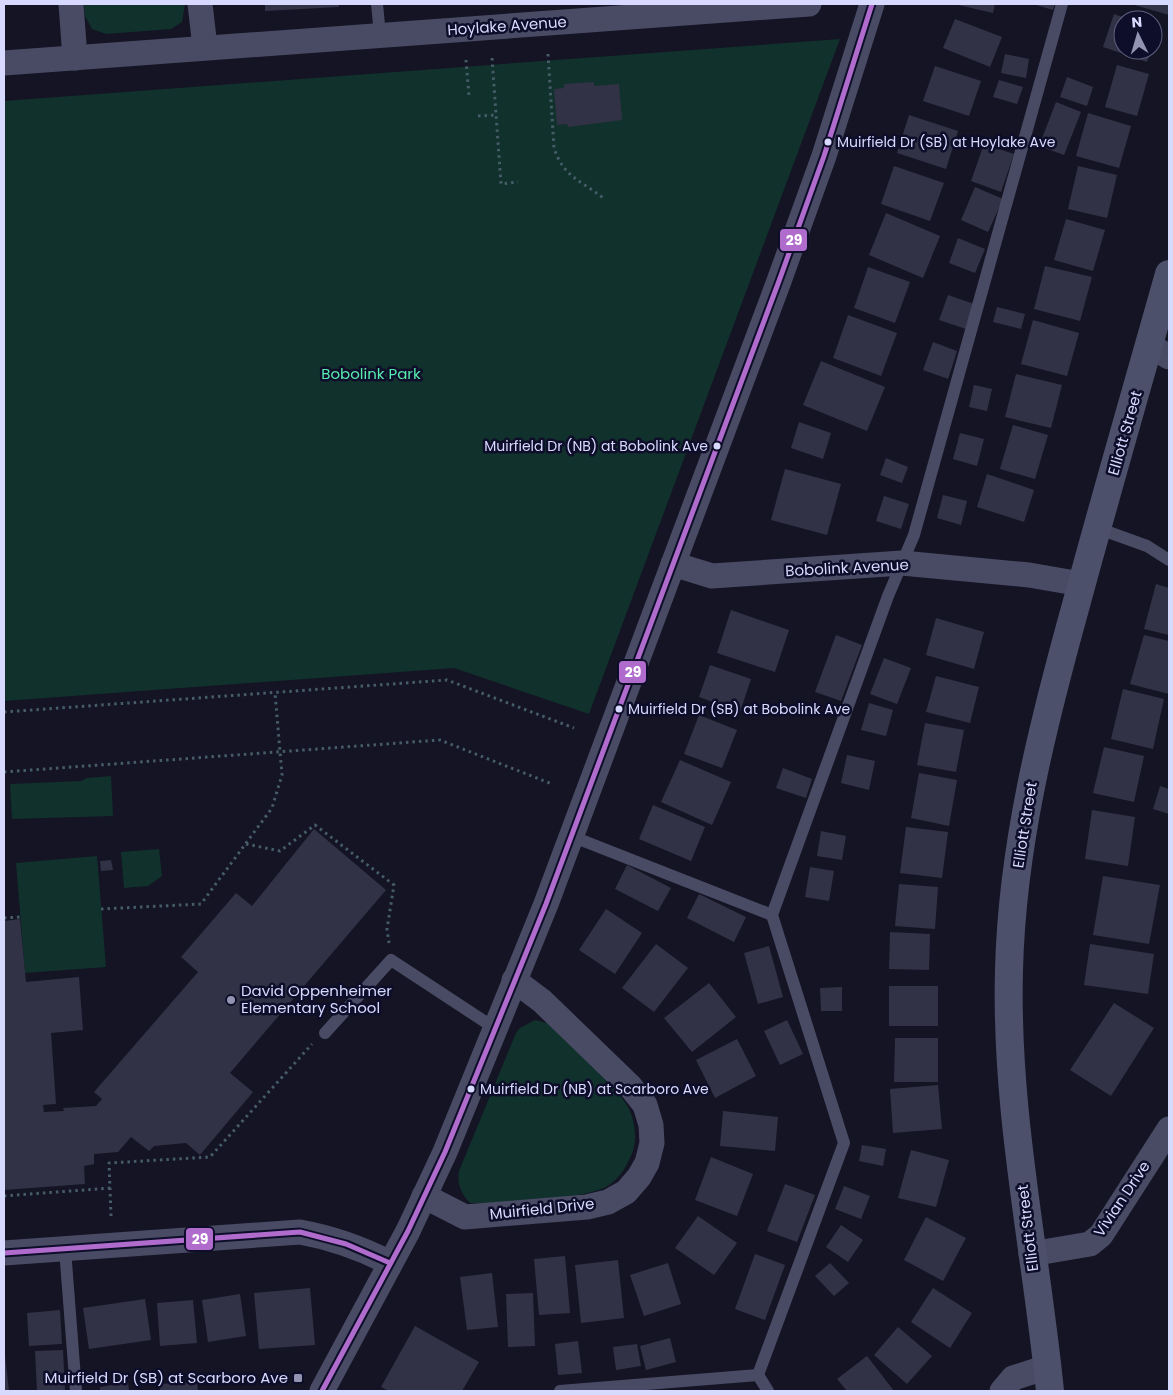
<svg xmlns="http://www.w3.org/2000/svg" width="1173" height="1395" font-family="Poppins,sans-serif">
<rect width="100%" height="100%" fill="#141424"/>
<!-- green -->
<g fill="#11312c">
<polygon points="84,4 185,4 182,22 171,29 106,34 92,29 85,16"/>
<polygon points="840,39 589,714 454,668 4,701 4,101"/>
<polygon points="111,776 113,816 12,819 10,784 81,781 87,778"/>
<polygon points="159,849 162,876 148,886 124,888 121,852"/>
<polygon points="97,856 106,967 25,973 16,863"/>
<path d="M535 1020 550 1024C571 1046 614 1082 628 1107 635 1120 637 1138 633 1151 627 1166 620 1179 606 1187 582 1199 499 1205 470 1203 461 1194 457 1184 459 1171L516 1033 520 1028Z"/>
</g>
<!-- building -->
<g fill="#323246">
<polygon points="265,4 339,4 339,7 265,11"/>
<polygon points="954,4 995,4 993,13"/>
<polygon points="1033,4 1055,4 1053,10"/>
<polygon points="1131,4 1169,4 1169,15"/>
<polygon points="1114,14 1131,20 1123,20 1123,50 1151,50 1147,62 1103,47"/>
<polygon points="955,19 1002,37 990,67 943,48"/>
<polygon points="1005,54 1029,59 1026,78 1001,73"/>
<polygon points="1117,65 1149,74 1137,116 1105,107"/>
<polygon points="935,66 981,81 969,116 923,101"/>
<polygon points="1067,77 1093,87 1087,106 1060,97"/>
<polygon points="999,80 1023,87 1017,104 993,97"/>
<polygon points="594,82 594,86 619,84 622,120 568,127 567,124 557,125 554,89 564,88 564,84"/>
<polygon points="1056,102 1081,112 1064,155 1039,146"/>
<polygon points="1088,113 1131,126 1119,168 1076,156"/>
<polygon points="909,115 958,131 946,169 897,153"/>
<polygon points="984,144 1014,154 1001,192 971,181"/>
<polygon points="894,166 944,183 930,221 881,204"/>
<polygon points="1078,166 1117,175 1107,218 1068,209"/>
<polygon points="975,187 1003,199 988,232 961,220"/>
<polygon points="886,213 940,236 923,278 869,255"/>
<polygon points="1066,219 1105,230 1093,271 1054,260"/>
<polygon points="958,238 985,249 975,273 949,263"/>
<polygon points="1045,266 1092,277 1080,321 1034,309"/>
<polygon points="868,267 910,282 895,323 854,308"/>
<polygon points="948,295 974,304 966,329 939,320"/>
<polygon points="997,307 1025,314 1021,329 993,322"/>
<polygon points="848,315 897,333 881,376 833,358"/>
<polygon points="1033,320 1079,333 1067,376 1021,364"/>
<polygon points="933,342 957,351 948,379 923,370"/>
<polygon points="821,361 885,387 867,431 803,405"/>
<polygon points="1016,374 1062,385 1051,428 1005,417"/>
<polygon points="974,385 992,389 987,411 969,407"/>
<polygon points="799,422 831,433 823,459 791,448"/>
<polygon points="1013,425 1048,435 1035,479 1000,469"/>
<polygon points="960,433 984,439 977,466 953,459"/>
<polygon points="886,458 908,467 902,483 880,475"/>
<polygon points="785,469 841,484 827,535 771,520"/>
<polygon points="987,474 1034,490 1024,522 977,507"/>
<polygon points="943,495 967,501 961,525 937,518"/>
<polygon points="884,496 909,504 901,529 876,521"/>
<polygon points="1156,584 1169,588 1169,635 1144,629"/>
<polygon points="731,610 789,630 775,672 717,653"/>
<polygon points="936,618 984,632 974,669 926,655"/>
<polygon points="836,635 862,645 841,701 815,692"/>
<polygon points="1144,635 1169,641 1169,694 1130,684"/>
<polygon points="884,658 911,668 897,704 870,694"/>
<polygon points="710,665 751,679 740,712 699,697"/>
<polygon points="936,676 979,687 970,723 926,712"/>
<polygon points="1123,689 1164,699 1153,749 1111,739"/>
<polygon points="869,703 893,710 886,736 861,730"/>
<polygon points="699,715 737,730 722,768 684,754"/>
<polygon points="925,723 964,730 956,772 917,765"/>
<polygon points="1104,747 1144,756 1134,802 1093,793"/>
<polygon points="847,755 875,761 869,790 841,783"/>
<polygon points="680,760 731,782 712,825 661,802"/>
<polygon points="783,768 812,779 806,798 776,788"/>
<polygon points="919,773 957,780 949,826 911,818"/>
<polygon points="1160,786 1169,789 1169,814 1153,809"/>
<polygon points="653,805 705,827 691,861 639,839"/>
<polygon points="1092,810 1135,817 1128,866 1085,859"/>
<polygon points="906,827 948,832 942,878 900,873"/>
<polygon points="314,829 386,890 230,1073 253,1092 200,1155 186,1143 154,1146 149,1151 131,1137 118,1152 94,1154 94,1164 84,1166 85,1184 4,1190 4,921 20,919 26,982 79,977 83,1030 51,1033 56,1104 43,1105 44,1112 64,1111 63,1108 96,1106 102,1099 94,1092 198,972 181,957 236,893 252,906"/>
<polygon points="821,831 846,836 842,860 817,856"/>
<polygon points="111,860 113,870 101,871 100,861"/>
<polygon points="627,865 671,888 658,911 615,889"/>
<polygon points="810,867 834,871 829,901 805,897"/>
<polygon points="1103,876 1160,885 1149,944 1093,935"/>
<polygon points="899,884 938,887 935,929 895,926"/>
<polygon points="699,894 746,917 734,942 687,918"/>
<polygon points="606,909 642,933 615,974 579,950"/>
<polygon points="890,932 930,934 929,970 889,969"/>
<polygon points="656,944 688,968 654,1012 622,988"/>
<polygon points="1090,944 1154,954 1148,994 1084,985"/>
<polygon points="769,946 783,997 758,1004 744,953"/>
<polygon points="709,983 736,1017 692,1052 664,1018"/>
<rect x="889" y="986" width="49" height="40"/>
<polygon points="842,987 842,1011 821,1011 820,988"/>
<polygon points="1114,1003 1154,1028 1111,1096 1070,1070"/>
<polygon points="787,1020 803,1054 780,1065 764,1031"/>
<polygon points="895,1038 938,1038 938,1082 894,1082"/>
<polygon points="737,1039 756,1076 715,1098 696,1060"/>
<polygon points="938,1085 942,1129 893,1133 890,1089"/>
<polygon points="723,1111 778,1117 775,1151 720,1146"/>
<polygon points="862,1145 886,1149 883,1166 859,1161"/>
<polygon points="911,1150 949,1160 936,1207 898,1198"/>
<polygon points="711,1157 753,1174 737,1216 695,1200"/>
<polygon points="785,1184 815,1195 797,1242 767,1231"/>
<polygon points="844,1186 870,1196 861,1219 835,1209"/>
<polygon points="698,1216 737,1243 714,1275 675,1248"/>
<polygon points="926,1217 966,1238 943,1281 904,1260"/>
<polygon points="841,1225 863,1240 848,1262 826,1247"/>
<polygon points="755,1254 785,1265 765,1320 735,1309"/>
<polygon points="565,1256 570,1313 539,1315 534,1259"/>
<polygon points="618,1260 624,1318 581,1323 575,1265"/>
<polygon points="668,1263 681,1304 644,1316 630,1275"/>
<polygon points="830,1263 849,1283 834,1296 815,1276"/>
<polygon points="492,1273 498,1327 467,1330 460,1277"/>
<polygon points="310,1288 315,1345 259,1349 254,1293"/>
<polygon points="933,1288 972,1313 950,1348 911,1322"/>
<polygon points="533,1293 535,1346 508,1347 506,1294"/>
<polygon points="240,1294 246,1336 208,1342 202,1300"/>
<polygon points="145,1299 151,1340 89,1349 83,1308"/>
<polygon points="193,1300 197,1343 160,1346 157,1303"/>
<polygon points="60,1310 62,1344 29,1346 27,1313"/>
<polygon points="415,1326 479,1362 462,1391 389,1391 381,1387"/>
<polygon points="898,1327 932,1356 907,1384 874,1355"/>
<polygon points="670,1338 676,1362 646,1370 640,1346"/>
<polygon points="578,1341 582,1373 558,1375 555,1344"/>
<polygon points="637,1344 641,1366 616,1370 613,1347"/>
<polygon points="63,1350 65,1391 37,1391 35,1351"/>
<polygon points="5,1355 9,1391 4,1391"/>
<polygon points="867,1356 894,1391 847,1391 837,1379"/>
<polygon points="128,1382 129,1391 100,1391 100,1387"/>
<polygon points="197,1382 198,1391 160,1391 160,1384"/>
</g>
<g fill="none" stroke-linecap="round" stroke-linejoin="round">
<!-- path -->
<g stroke="#465c68" stroke-width="3" stroke-dasharray="2.5 4" stroke-linecap="butt">
<path d="M548 54 554 148C564 178 581 180 603 198"/>
<polyline points="492,58 501,184 518,182"/>
<polyline points="466,60 469,96"/>
<polyline points="478,116 497,115"/>
<polyline points="4,712 447,680 574,728"/>
<polyline points="4,772 440,740 552,784"/>
<polyline points="246,844 280,851 315,825 394,885 387,929 389,943"/>
<polyline points="101,909 201,904 272,808 282,775 275,693"/>
<polyline points="4,918 21,917"/>
<polyline points="4,1196 110,1188"/>
<polyline points="111,1216 109,1163 210,1157 312,1044"/>
</g>
<!-- lane -->
<g stroke="#494b65" stroke-width="12">
<polyline points="377,4 380,35"/>
<polyline points="1097,528 1147,546 1169,560"/>
<polyline points="571,836 772,915"/>
<polyline points="325,1033 391,960 496,1029"/>
<polyline points="65,1249 76,1391"/>
<polyline points="758,1375 844,1143 772,915 888,596 914,535 1062,4"/>
<polyline points="758,1375 768,1391"/>
<polyline points="560,1391 758,1375"/>
</g>
<!-- street -->
<g stroke="#494b65" stroke-width="25">
<polyline points="71,4 75,58"/>
<polyline points="200,4 205,47"/>
<polyline points="4,63 809,4"/>
<polyline points="1149,345 1169,357"/>
<polyline points="673,564 712,576 902,563 1029,575 1081,584"/>
<polyline points="424,1196 465,1217 587,1207 608,1202 626,1192 639,1177 647,1163 652,1143 651,1125 645,1105 630,1086 542,1001 514,980"/>
<path d="M4 1253 300 1232C333 1238 361 1248 390 1263"/>
<polyline points="1031,1254 1090,1244 1101,1235 1169,1129"/>
<polyline points="322,1391 408,1231 445,1152 546,904 779,281 824,156 872,4"/>
<polyline points="1002,1391 1013,1378 1047,1367"/>
</g>
<!-- secondary -->
<path stroke="#4c506b" stroke-width="28" d="M1050 1391C1036 1251 1005 1112 1009 970 1012 845 1043 724 1076 605 1106 494 1138 384 1169 274"/>
<defs>
<g id="bus-1">
<polyline points="4,1253 300,1232 346,1244 390,1263"/>
<polyline points="322,1391 408,1231 445,1152 546,904 779,281 824,156 872,4"/>
</g>
</defs>
<!-- bus-1 casing -->
<use href="#bus-1" stroke="#0e0e2a" stroke-width="9"/>
<!-- bus-1 -->
<use href="#bus-1" stroke="#b06ccc" stroke-width="5"/>
</g>
<!-- markers -->
<g fill="#d7d9ff" stroke="#0e0e2a" stroke-width="2">
<circle cx="828" cy="142" r="4.5"/>
<circle cx="717" cy="446" r="4.5"/>
<circle cx="619" cy="709" r="4.5"/>
<circle cx="471" cy="1089" r="4.5"/>
</g>
<g fill="#9394b2" stroke="#0e0e2a" stroke-width="2">
<circle cx="231" cy="1000" r="5"/>
<rect x="293" y="1373" width="10" height="10" rx="2.5"/>
</g>
<g text-anchor="middle" stroke-width="5" stroke-linejoin="round" paint-order="stroke">
<!-- bus labels -->
<g font-size="14" fill="#d7d9ff" stroke="#0e0e2a" text-anchor="start">
<text x="837" y="147">Muirfield Dr (SB) at Hoylake Ave</text>
<text x="708" y="451" text-anchor="end">Muirfield Dr (NB) at Bobolink Ave</text>
<text x="628" y="714">Muirfield Dr (SB) at Bobolink Ave</text>
<text x="480" y="1094">Muirfield Dr (NB) at Scarboro Ave</text>
</g>
<!-- street labels -->
<g font-size="15" fill="#d7d9ff" stroke="#0e0e2a">
<text transform="translate(507 26) rotate(-4)" y="5">Hoylake Avenue</text>
<text transform="translate(1125 433) rotate(-74)" y="5">Elliott Street</text>
<text transform="translate(847 568) rotate(-3)" y="5">Bobolink Avenue</text>
<text transform="translate(1025 825) rotate(-81)" y="5">Elliott Street</text>
<text transform="translate(1122 1199) rotate(-56)" y="5">Vivian Drive</text>
<text transform="translate(542 1209) rotate(-6)" y="5">Muirfield Drive</text>
<text transform="translate(1028 1228) rotate(-97)" y="5">Elliott Street</text>
</g>
<!-- park labels -->
<g font-size="15" fill="#57ebad" stroke="#0e0e2a">
<text x="371" y="379">Bobolink Park</text>
</g>
<!-- poi labels -->
<g font-size="15" fill="#d7d9ff" stroke="#0e0e2a" text-anchor="start">
<text x="241" y="996">David Oppenheimer<tspan x="241" dy="17">Elementary School</tspan></text>
<text x="288" y="1383" text-anchor="end">Muirfield Dr (SB) at Scarboro Ave</text>
</g>
</g>
<g stroke="#0e0e2a" stroke-width="2">
<rect x="779" y="228" width="29" height="24" rx="5" fill="#b06ccc"/>
<rect x="618" y="660" width="29" height="24" rx="5" fill="#b06ccc"/>
<rect x="185" y="1227" width="29" height="24" rx="5" fill="#b06ccc"/>
</g>
<g font-size="14" text-anchor="middle" font-weight="bold" fill="#fff">
<text x="794" y="245">29</text>
<text x="633" y="677">29</text>
<text x="200" y="1244">29</text>
</g>
<!-- border -->
<rect width="1173" height="1395" fill="none" stroke="#d7d9ff" stroke-width="10"/>
<!-- north arrow -->
<g transform="translate(1138 35) rotate(355)"><circle r="24" fill="#0e0e2a" stroke="#5e5f7f"/>
<path d="M0-4L9 19L0 12L-9 19Z" fill="#9394b2"/>
<text y="-8" font-size="14" font-weight="bold" text-anchor="middle" fill="#d7d9ff">N</text>
</g>
</svg>
